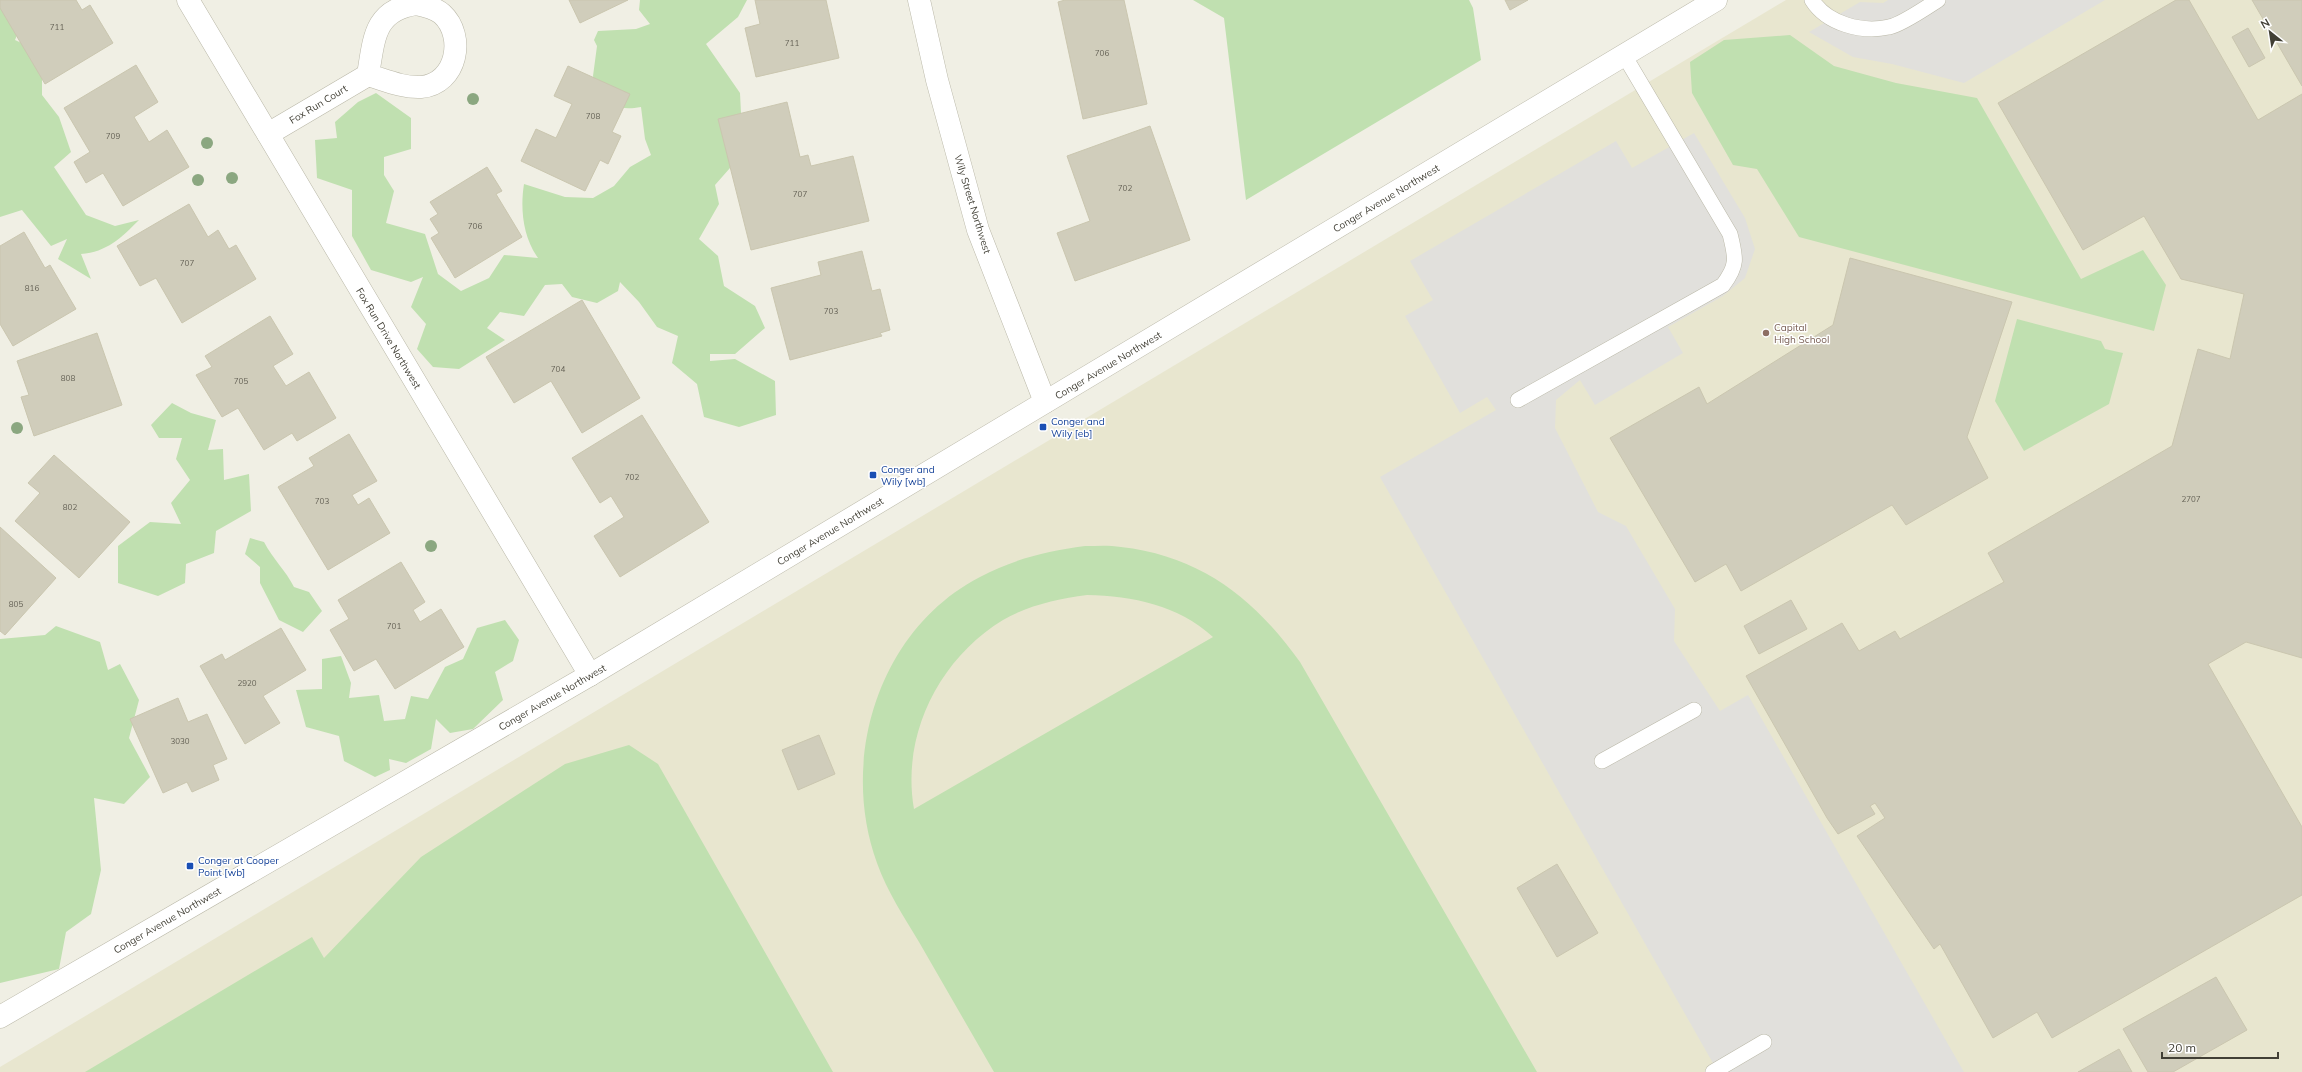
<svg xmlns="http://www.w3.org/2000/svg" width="2302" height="1072" font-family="Mulish,sans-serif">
<rect width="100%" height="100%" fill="#f0efe4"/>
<!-- education -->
<polygon fill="#e8e6cf" points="1786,0 2302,0 2302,1072 0,1072 0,1067"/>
<!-- green -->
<g fill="#c0e0b0" fill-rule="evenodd">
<path d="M0 0H31L15 40 28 46 42 70V95L59 117 71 152 54 167 86 215 115 226 139 220C121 238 107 252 81 254L91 279 58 259 67 239 51 246 22 210 0 217Z"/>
<path d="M640 0H747L738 17 706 44 740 93 741 113 744 130 730 168 715 185 719 204 699 239 718 256 724 286 755 306 765 328 735 354H710V361L735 359 775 381 776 415 739 427 704 417 697 384 672 363 678 336 657 327 639 302 620 282 618 291 597 303 572 297 562 284 545 285 524 316 500 312 487 328 505 340 459 369 433 367 417 349 426 324 411 307 423 277 411 282 371 270 352 236V190L317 178 315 140 337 138 335 122 358 102 376 93 411 118V149L384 157V175L394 191 386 223 425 234 438 274 461 291 489 278 504 255 538 258C523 237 520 209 524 184L565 197 593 198 614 186 630 167 651 155 645 139 641 107C618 111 614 105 596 91L593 76 597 46 594 40 598 31 636 29 650 24 639 10Z"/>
<polygon points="1193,0 1469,0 1473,8 1481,60 1246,200 1224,18"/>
<polygon points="1790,35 1834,66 1896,83 1977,98 2081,279 2143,250 2166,285 2154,331 1799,237 1757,169 1733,165 1692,93 1690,62 1724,40"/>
<polygon points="2017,319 2101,341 2105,349 2123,353 2109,404 2024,451 1995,401"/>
<polygon points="172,403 191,413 216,420 208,450 223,449 224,480 249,474 251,511 216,531 214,553 186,564 185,583 158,596 118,583 118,546 150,522 181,524 171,503 190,480 176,459 182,438 159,438 151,425"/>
<path d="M250 538 264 542C273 559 286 571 294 587L309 592 322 611 303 632 279 620 260 583V567L245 554Z"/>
<path d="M1085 546C1097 546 1109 545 1121 547 1201 556 1255 599 1300 662L1537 1072H994C969 1029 944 985 919 942 904 917 887 891 877 863 839 759 879 629 980 577 1014 559 1047 551 1085 546ZM1087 595C1133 596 1178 605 1213 637L914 809C901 735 939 659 1003 620 1029 605 1058 599 1087 595Z"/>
<polygon points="505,620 519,640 513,661 495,672 503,700 473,729 450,733 436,719 431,749 406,763 389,759 390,770 375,777 344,761 339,736 306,727 296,690 322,689 322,659 341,656 351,683 349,698 379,695 384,721 405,719 411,696 428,699 445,667 463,659 477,628"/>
<polygon points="56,626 100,642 108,670 120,664 139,700 129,738 150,777 124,804 94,798 101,870 91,914 66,932 59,969 0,983 0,639 45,635"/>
<polygon points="629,745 658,764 833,1072 85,1072 312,937 324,958 421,857 565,764"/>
</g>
<!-- parking -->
<g fill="#e1e0dc">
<polygon points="1888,0 2105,0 1964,83 1892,64 1853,57 1809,32 1860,2 1883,3"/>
<polygon points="1694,133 1745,218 1755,249 1745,278 1723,296 1668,327 1683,353 1595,405 1580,380 1556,400 1555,428 1598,512 1626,526 1675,609 1674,641 1720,711 1748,695 1964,1072 1718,1072 1380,477 1496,410 1487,397 1460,413 1405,316 1433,300 1410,261 1616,141 1632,168"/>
</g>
<!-- building -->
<g fill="#d0cdbb" stroke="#cac6af">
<polygon points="0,0 76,0 82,10 90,5 113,43 45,84 0,8"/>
<polygon points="569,0 628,0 580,23"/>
<polygon points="755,0 826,0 839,58 756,77 745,28 760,24"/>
<polygon points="1065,0 1124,0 1147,104 1083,119 1058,2"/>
<polygon points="1505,0 1528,0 1510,10"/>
<polygon points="2176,0 2189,0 2258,120 2302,94 2302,658 2246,642 2208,664 2302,827 2302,895 2052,1038 2037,1012 1993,1038 1940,944 1934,949 1857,836 1885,818 1875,803 1870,806 1875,814 1838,834 1827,818 1746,676 1842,623 1859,651 1895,631 1900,639 2004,582 1988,553 2172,446 2198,349 2230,359 2244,294 2181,279 2144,216 2083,250 1998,103"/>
<polygon points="2252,0 2302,0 2302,86"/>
<polygon points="2248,28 2265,58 2249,67 2232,37"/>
<polygon points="136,65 158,102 134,117 149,142 167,130 189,167 123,206 103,173 86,183 74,162 90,152 64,108"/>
<polygon points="568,66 630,94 612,132 621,136 608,164 600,160 585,191 521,161 536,129 556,138 572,104 554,96"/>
<polygon points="787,102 800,157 808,155 811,166 853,156 869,221 751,250 718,119"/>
<polygon points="1150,126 1190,240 1075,281 1057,233 1090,221 1067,156"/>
<polygon points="487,167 502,191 496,194 522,237 455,278 431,238 439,233 430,219 438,214 430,202"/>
<polygon points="189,204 208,237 218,230 229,249 236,245 256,279 182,323 156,278 140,286 117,246"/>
<polygon points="24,232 45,268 50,265 76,309 13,346 0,324 0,246"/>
<polygon points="862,251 872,291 880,289 890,330 880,333 882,336 790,360 771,288 821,275 818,262"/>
<polygon points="1850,258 2012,302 1967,437 1988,478 1906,525 1892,505 1741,591 1726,564 1695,582 1610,438 1699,387 1707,404 1833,325"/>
<polygon points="582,300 640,398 582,433 551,381 514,403 486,357"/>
<polygon points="270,316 293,354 273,366 286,386 309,372 336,418 297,441 292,433 264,450 238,408 222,417 196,375 212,367 205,356"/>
<polygon points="97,333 122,405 34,436 21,397 29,395 17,361"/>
<polygon points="642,415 709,522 620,577 594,536 624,517 611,496 600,503 572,458"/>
<polygon points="349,434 377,481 352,495 358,505 369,498 390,533 328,570 278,487 314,466 309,458"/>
<polygon points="54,455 130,522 79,578 15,521 40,493 28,483"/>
<polygon points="0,527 56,578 5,635 0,631"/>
<polygon points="401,562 425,602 413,610 420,622 441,609 464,647 395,689 376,659 354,671 330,630 349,619 338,600"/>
<polygon points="1791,600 1807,629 1759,654 1744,626"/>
<polygon points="281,628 306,670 263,696 280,723 245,744 200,666 222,654 225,660"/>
<polygon points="178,698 188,722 207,714 227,759 213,765 219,780 192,792 187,782 163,793 130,719"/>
<polygon points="819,735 835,774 798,790 782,750"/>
<polygon points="1557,864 1598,933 1557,957 1517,888"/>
<polygon points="2216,977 2247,1030 2173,1072 2148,1072 2123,1029"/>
<polygon points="2119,1049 2132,1072 2078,1072"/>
</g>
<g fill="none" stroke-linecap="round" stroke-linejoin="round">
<defs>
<g id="service">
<path d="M1812 0C1827 24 1862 33 1889 27 1901 25 1927 7 1938 0"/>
<path d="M1518 400 1723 285C1738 265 1736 258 1730 234L1624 55"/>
<polyline points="1602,761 1694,710"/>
<polyline points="1713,1072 1764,1042"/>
</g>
<g id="minor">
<polyline points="188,0 590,675"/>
<polyline points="919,0 937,80 978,230 1045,402"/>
<path d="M416 4C426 6 435 8 442 14 466 36 457 84 421 87 403 88 385 80 368 75 374 39 374 10 416 4Z"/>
<polyline points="268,134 368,75"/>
</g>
<polyline id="tertiary" points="0,1017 590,675 1716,0"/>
</defs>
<!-- service casing -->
<use href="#service" stroke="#bab8a8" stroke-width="16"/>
<!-- minor casing -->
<use href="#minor" stroke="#bab8a8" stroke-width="23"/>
<!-- tertiary casing -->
<use href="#tertiary" stroke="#bab8a8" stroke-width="23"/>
<!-- service -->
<use href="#service" stroke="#fff" stroke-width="15"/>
<!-- minor -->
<use href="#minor" stroke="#fff" stroke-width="22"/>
<!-- tertiary -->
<use href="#tertiary" stroke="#fff" stroke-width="22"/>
</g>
<!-- trees -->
<g fill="#8ba780">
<circle cx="473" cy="99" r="6"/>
<circle cx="207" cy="143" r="6"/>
<circle cx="232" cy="178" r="6"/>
<circle cx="198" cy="180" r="6"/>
<circle cx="17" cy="428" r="6"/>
<circle cx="431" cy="546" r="6"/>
</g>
<!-- markers -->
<circle fill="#8d6e63" stroke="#fff" stroke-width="1.5" cx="1766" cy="333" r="4"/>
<g fill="#1a4fb4" stroke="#fff" stroke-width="1.5">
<rect x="1039" y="423" width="8" height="8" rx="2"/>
<rect x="869" y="471" width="8" height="8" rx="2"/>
<rect x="186" y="862" width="8" height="8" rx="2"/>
</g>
<g text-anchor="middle" stroke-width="3" stroke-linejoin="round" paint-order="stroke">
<!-- number labels -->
<g font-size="8" fill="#656256">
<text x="57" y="30">711</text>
<text x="792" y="46">711</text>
<text x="1102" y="56">706</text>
<text x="593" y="119">708</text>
<text x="113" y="139">709</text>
<text x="1125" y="191">702</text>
<text x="800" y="197">707</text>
<text x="475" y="229">706</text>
<text x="187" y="266">707</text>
<text x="32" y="291">816</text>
<text x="831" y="314">703</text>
<text x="558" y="372">704</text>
<text x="68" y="381">808</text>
<text x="241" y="384">705</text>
<text x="632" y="480">702</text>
<text x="2191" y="502">2707</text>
<text x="322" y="504">703</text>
<text x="70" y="510">802</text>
<text x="16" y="607">805</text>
<text x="394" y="629">701</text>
<text x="247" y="686">2920</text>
<text x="180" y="744">3030</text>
</g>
<!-- street labels -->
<g font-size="10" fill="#413f35" stroke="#fff">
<text transform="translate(318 104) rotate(-31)" y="4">Fox Run Court</text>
<text transform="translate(1386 198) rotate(-31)" y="4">Conger Avenue Northwest</text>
<text transform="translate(973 204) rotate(73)" y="4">Wily Street Northwest</text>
<text transform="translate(389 338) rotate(59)" y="4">Fox Run Drive Northwest</text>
<text transform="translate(1108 365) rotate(-31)" y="4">Conger Avenue Northwest</text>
<text transform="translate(830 531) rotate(-31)" y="4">Conger Avenue Northwest</text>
<text transform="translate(552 697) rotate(-30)" y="4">Conger Avenue Northwest</text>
<text transform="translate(167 920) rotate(-30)" y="4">Conger Avenue Northwest</text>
</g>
<!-- education labels -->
<g font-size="10" fill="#785e54" stroke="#fff" text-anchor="start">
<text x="1774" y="331">Capital<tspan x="1774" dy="12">High School</tspan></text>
</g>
<!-- transit labels -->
<g font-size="10" fill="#164399" stroke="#fff" text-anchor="start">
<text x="1051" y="425">Conger and<tspan x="1051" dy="12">Wily [eb]</tspan></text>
<text x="881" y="473">Conger and<tspan x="881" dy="12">Wily [wb]</tspan></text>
<text x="198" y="864">Conger at Cooper<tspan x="198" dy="12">Point [wb]</tspan></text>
</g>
</g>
<!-- north arrow -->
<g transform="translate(2270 32) rotate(330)" stroke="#ffffff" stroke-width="3" paint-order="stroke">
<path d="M0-3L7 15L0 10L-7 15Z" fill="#413f35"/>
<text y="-6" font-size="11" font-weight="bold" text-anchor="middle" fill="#413f35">N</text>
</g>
<!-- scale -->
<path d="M2162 1052v6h116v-6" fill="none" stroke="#413f35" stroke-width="2"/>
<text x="2168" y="1052" font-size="12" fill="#413f35" stroke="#ffffff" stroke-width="3" paint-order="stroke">20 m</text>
</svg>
